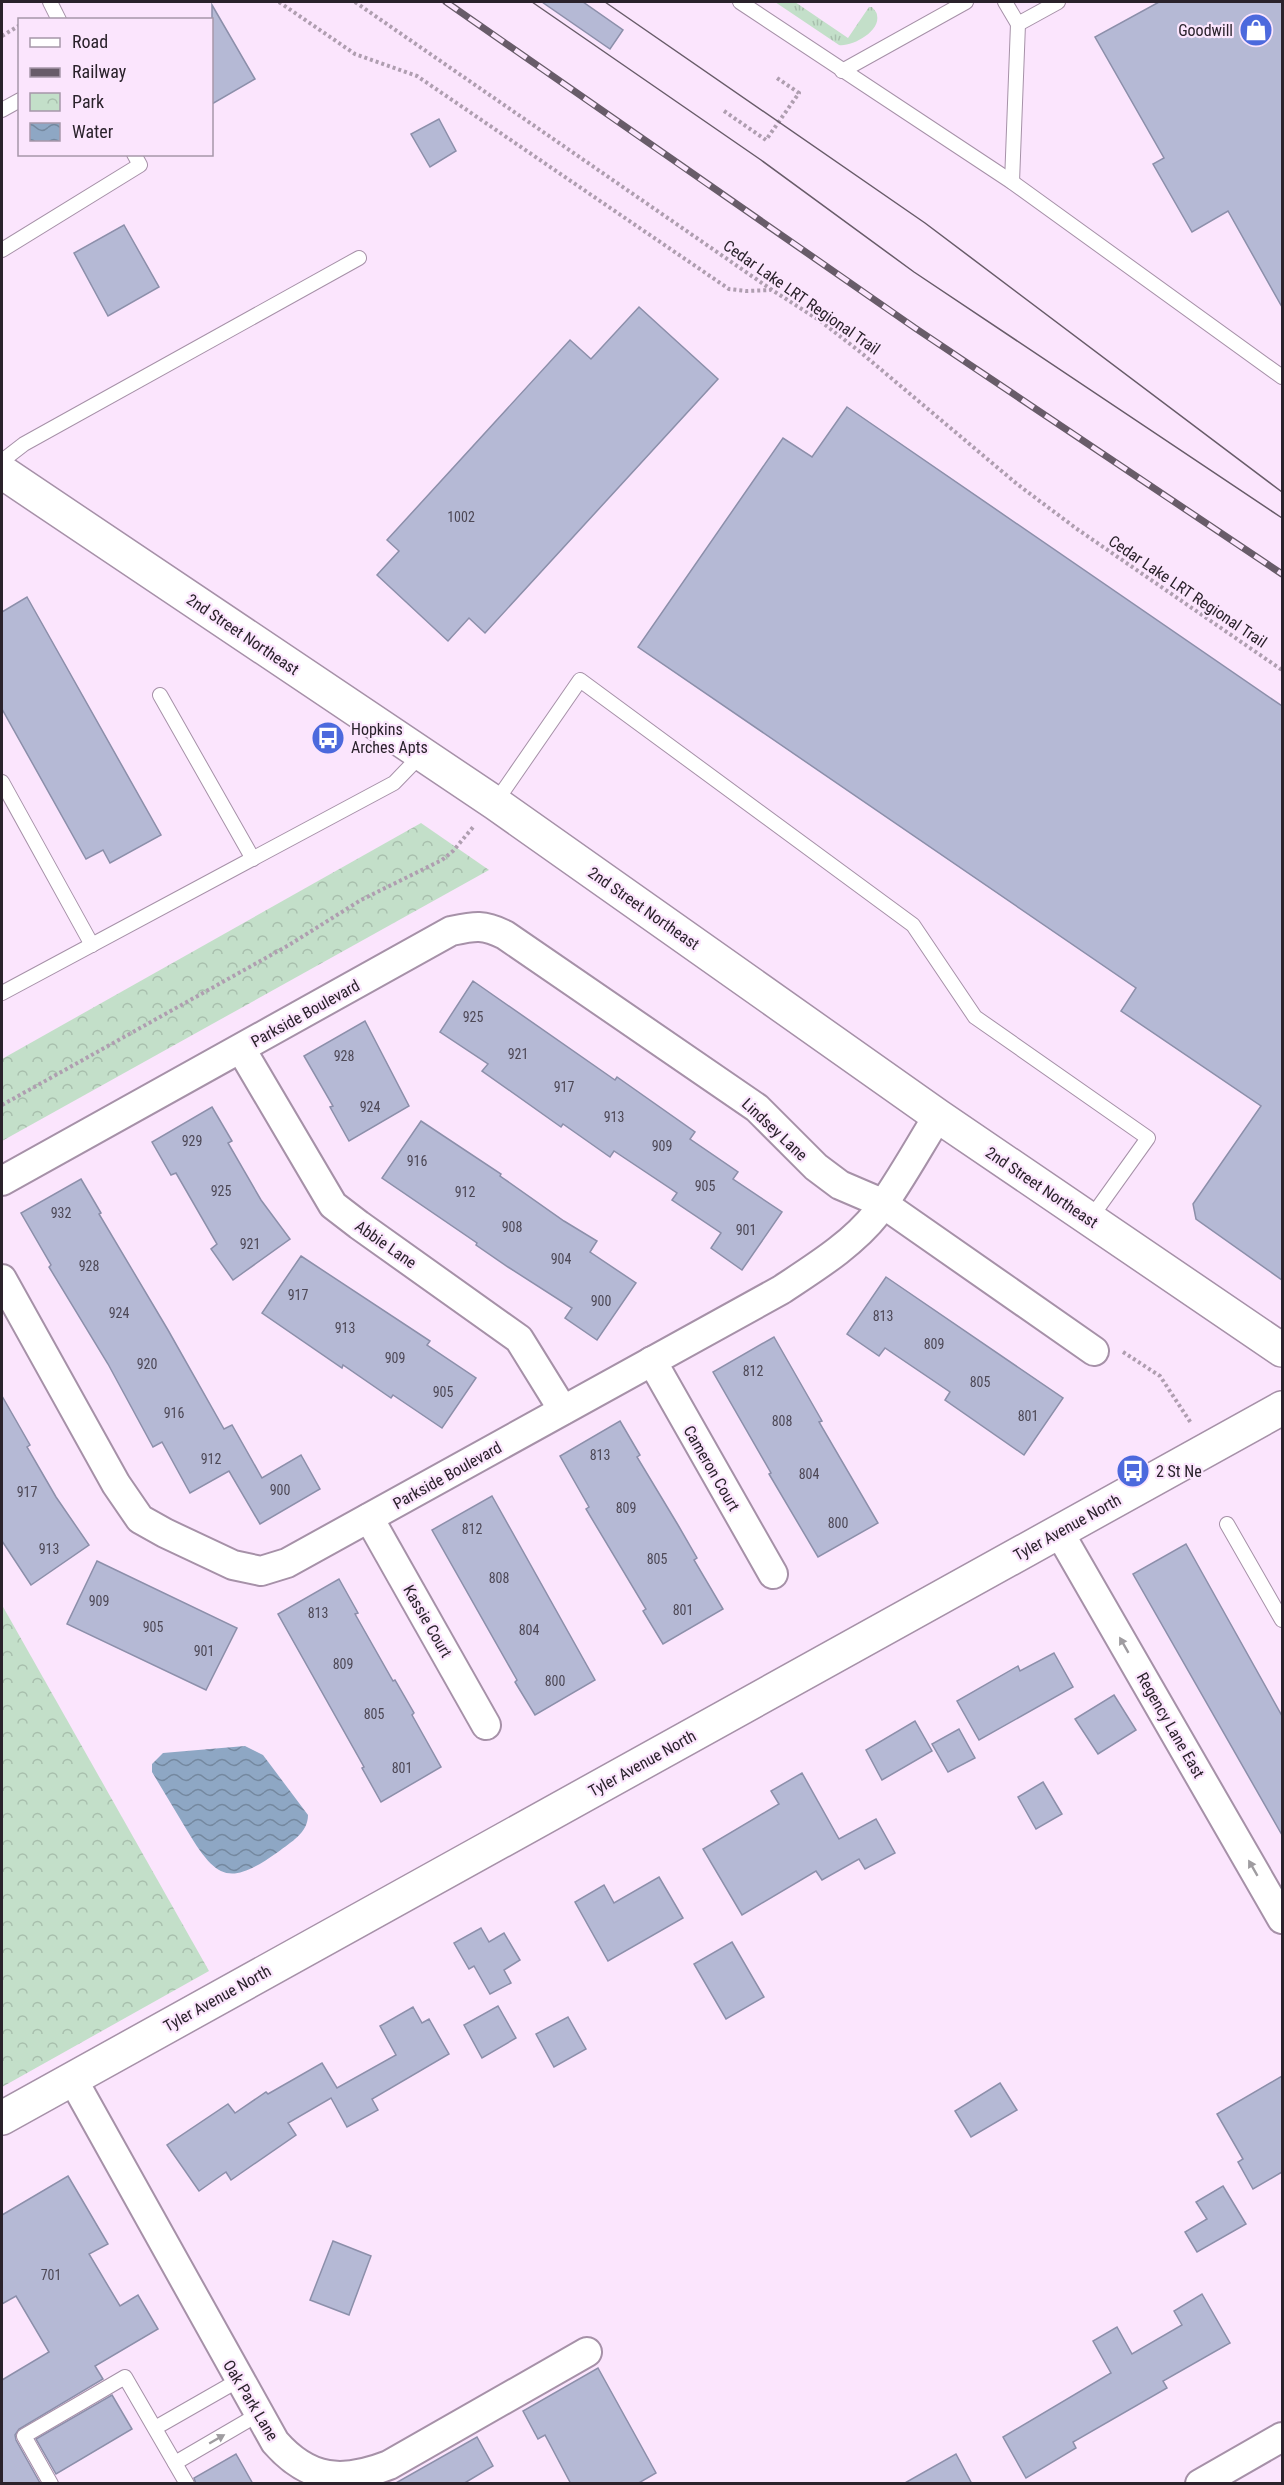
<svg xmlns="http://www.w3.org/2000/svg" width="1284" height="2485" font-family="'Roboto Condensed',sans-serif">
<defs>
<pattern id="grass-tufts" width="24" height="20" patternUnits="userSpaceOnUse" patternTransform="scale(1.5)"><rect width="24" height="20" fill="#c3dfc9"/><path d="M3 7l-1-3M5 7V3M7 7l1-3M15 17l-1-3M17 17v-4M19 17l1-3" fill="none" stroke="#a8bfad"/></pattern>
<pattern id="park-crowns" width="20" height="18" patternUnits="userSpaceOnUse" patternTransform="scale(1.5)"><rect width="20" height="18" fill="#c3dfc9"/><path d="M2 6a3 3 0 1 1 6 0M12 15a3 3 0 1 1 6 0" fill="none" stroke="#a8bfad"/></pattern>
<pattern id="water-waves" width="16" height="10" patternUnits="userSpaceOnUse" patternTransform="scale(1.5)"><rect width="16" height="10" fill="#8ea7c4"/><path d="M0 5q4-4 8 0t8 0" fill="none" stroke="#74889f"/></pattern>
</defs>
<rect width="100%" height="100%" fill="#fbe5fd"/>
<!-- grass -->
<path fill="url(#grass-tufts)" d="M775 2H795L848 38 869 7H872C874 10 877 12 877 15 881 32 851 47 839 45Z"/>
<!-- park -->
<g fill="url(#park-crowns)">
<polygon points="421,823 489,870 2,1141 2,1059"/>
<polygon points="2,1605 209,1971 2,2087"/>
</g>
<!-- water -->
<path fill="url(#water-waves)" d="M245 1746 263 1755 308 1815C308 1833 291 1842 278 1852 230 1886 217 1880 188 1832 176 1812 164 1792 152 1772V1764L163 1753Z"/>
<!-- building -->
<g fill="#b5b9d5" stroke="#8c8faa" stroke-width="1.5">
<polygon points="542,2 583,2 623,30 610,49"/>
<polygon points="1159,2 1282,2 1282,307 1228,211 1192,232 1153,164 1164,158 1095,37"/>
<polygon points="212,5 255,79 212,104"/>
<polygon points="439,119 456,151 430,167 411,134"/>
<polygon points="124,225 159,287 108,316 74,253"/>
<polygon points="639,307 718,379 485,633 469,618 448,641 377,575 399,551 387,540 570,340 591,359"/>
<polygon points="847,407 1282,706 1282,1280 1196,1219 1193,1204 1261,1106 1121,1011 1136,988 638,647 783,438 812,457"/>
<polygon points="27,597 161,835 110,863 103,850 86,859 2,709 2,612"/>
<polygon points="473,981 615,1080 617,1077 695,1132 690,1139 738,1172 733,1179 782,1212 742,1270 711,1248 721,1233 672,1200 677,1193 614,1151 610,1157 563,1124 561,1127 482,1071 488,1064 440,1032"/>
<polygon points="365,1021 409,1106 349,1141 330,1107 333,1106 304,1056"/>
<polygon points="212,1107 232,1141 228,1143 261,1200 290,1239 233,1280 211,1249 217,1244 176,1173 171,1175 152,1142"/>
<polygon points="421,1121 501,1174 500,1176 564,1221 597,1241 590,1252 636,1283 597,1340 565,1318 572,1308 508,1267 476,1245 477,1243 382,1178"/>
<polygon points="81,1179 101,1213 99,1214 168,1330 224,1429 232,1425 262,1478 301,1455 320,1489 260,1524 229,1471 190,1493 162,1442 153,1447 108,1364 49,1267 51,1265 21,1213"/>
<polygon points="301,1256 430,1341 427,1345 476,1378 442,1428 393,1395 391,1398 343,1365 342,1368 262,1313"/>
<polygon points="886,1277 1063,1398 1024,1455 945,1400 950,1392 885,1348 879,1356 847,1334"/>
<polygon points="774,1337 822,1421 819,1422 878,1523 818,1557 769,1474 771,1473 713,1372"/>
<polygon points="2,1396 30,1445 27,1447 56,1497 89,1545 31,1585 2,1541"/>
<polygon points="620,1421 640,1455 637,1457 678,1525 697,1558 694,1560 723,1609 663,1644 643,1611 646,1609 586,1509 589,1507 560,1456"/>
<polygon points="492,1496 595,1680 535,1715 515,1682 517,1680 432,1530"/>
<polygon points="1186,1544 1282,1716 1282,1835 1133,1574"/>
<polygon points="97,1561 237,1628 206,1690 67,1624"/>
<polygon points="339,1579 358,1613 355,1614 393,1681 395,1680 414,1713 412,1715 441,1767 381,1802 362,1768 364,1767 278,1614"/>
<polygon points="1054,1653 1073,1687 979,1740 957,1701 1018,1666 1020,1671"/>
<polygon points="1114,1695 1136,1730 1098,1754 1075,1719"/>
<polygon points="915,1721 932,1751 882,1780 866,1750"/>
<polygon points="959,1729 975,1758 948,1772 932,1744"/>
<polygon points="802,1773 839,1839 876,1819 895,1853 865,1869 859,1859 822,1880 816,1871 742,1915 703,1849 779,1804 771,1791"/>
<polygon points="1043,1782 1062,1814 1036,1829 1018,1797"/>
<polygon points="659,1877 683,1918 608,1961 575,1902 604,1885 614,1903"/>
<polygon points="481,1928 489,1942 504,1933 520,1960 504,1970 511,1983 490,1994 474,1966 469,1969 454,1943"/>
<polygon points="732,1942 764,1997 726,2019 694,1964"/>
<polygon points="498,2006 516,2038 482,2058 464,2025"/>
<polygon points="413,2007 422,2023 429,2019 449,2054 372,2099 378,2110 347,2127 331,2098 288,2123 296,2135 231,2180 226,2172 199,2191 167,2145 228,2104 235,2113 266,2092 268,2094 322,2063 337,2088 396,2055 380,2026"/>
<polygon points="568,2017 586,2049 554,2067 536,2034"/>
<polygon points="1282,2076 1282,2172 1253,2189 1238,2162 1243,2159 1217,2114"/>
<polygon points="1000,2083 1017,2110 971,2137 955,2111"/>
<polygon points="68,2176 108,2244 89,2254 120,2306 138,2295 158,2329 95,2366 103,2379 19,2429 15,2435 16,2440 40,2483 2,2484 2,2380 49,2352 16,2296 2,2304 2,2215"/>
<polygon points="1223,2186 1246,2224 1197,2252 1185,2232 1207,2219 1196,2202"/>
<polygon points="333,2241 371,2256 349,2315 310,2300"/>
<polygon points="1202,2294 1230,2343 1163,2381 1167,2388 1073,2442 1076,2448 1026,2478 1003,2437 1111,2373 1093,2341 1117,2327 1132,2354 1182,2325 1174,2311"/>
<polygon points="598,2368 656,2473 637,2484 571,2484 545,2435 538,2439 523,2411"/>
<polygon points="112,2395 132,2429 56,2474 36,2439"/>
<polygon points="477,2437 493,2466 463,2484 394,2484"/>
<polygon points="236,2454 253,2484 196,2484 194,2478"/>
<polygon points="956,2454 972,2484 903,2484"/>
</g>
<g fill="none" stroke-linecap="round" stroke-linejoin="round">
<defs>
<g id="service">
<polyline points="50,2 59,20"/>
<polyline points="740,2 1012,182 1282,377"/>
<polyline points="1005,2 1018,24 1058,2"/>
<polyline points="842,71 966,2"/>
<polyline points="2,110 20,100"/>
<polyline points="1012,182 1018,24"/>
<polyline points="2,250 140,165 134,154"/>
<polyline points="2,461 24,444 359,258"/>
<polyline points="160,695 253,859"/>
<polyline points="2,782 92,945"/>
<polyline points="495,803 580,680 913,925 975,1017 1148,1138 1090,1219"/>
<polyline points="2,993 394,783 422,754"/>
<polyline points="1227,1524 1282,1620"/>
<polyline points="155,2428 239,2380"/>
<polyline points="175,2463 259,2414"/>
<polyline points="51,2484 24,2436 125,2377 187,2484"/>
</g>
<g id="minor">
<polyline points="241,1049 333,1205 359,1225 519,1339 563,1410"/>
<path d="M2 1181 451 931C475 926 483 924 505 935L757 1108 816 1167 840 1185 882 1203 1094 1351"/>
<path d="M2 1279 116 1484 140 1519 165 1533 233 1565 261 1571 287 1563 781 1290C814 1268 852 1245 877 1213 899 1183 918 1148 938 1116"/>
<polyline points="652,1361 773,1574"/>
<polyline points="369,1518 486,1725"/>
<polyline points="1059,1532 1282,1919"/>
<path d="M72 2078 275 2442C309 2481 343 2483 389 2465L587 2352"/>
<polyline points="1200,2484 1282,2437"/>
</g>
<g id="tertiary">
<polyline points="2,472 495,803 938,1116 1282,1350"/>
<polyline points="2,2118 1282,1408"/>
</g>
</defs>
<!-- service casing -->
<use href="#service" stroke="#a691a8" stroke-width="16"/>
<!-- minor casing -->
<use href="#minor" stroke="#a691a8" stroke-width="32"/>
<!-- tertiary casing -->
<use href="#tertiary" stroke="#a691a8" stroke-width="36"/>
<!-- path -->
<g stroke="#af9eb0" stroke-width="4" stroke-dasharray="3 3" stroke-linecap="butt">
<polyline points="279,2 355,54 417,76 729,289 746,291 771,290"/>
<polyline points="355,2 772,290 819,320 859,351 1017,484 1077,529 1282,670"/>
<polyline points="2,36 20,25"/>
<polyline points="724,111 766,140 799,93 777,78"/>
<polyline points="2,1105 289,945 361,900 442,860 453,851 474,826"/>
<polyline points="1123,1352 1160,1376 1191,1423"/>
</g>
<!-- service -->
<use href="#service" stroke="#fff" stroke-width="14"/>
<!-- minor -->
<use href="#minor" stroke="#fff" stroke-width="28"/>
<!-- tertiary -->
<use href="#tertiary" stroke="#fff" stroke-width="33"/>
<!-- tram -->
<g stroke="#685c69" stroke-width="1.5">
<polyline points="532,2 761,160 914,272 1282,518"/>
<polyline points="605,2 925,223 1282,492"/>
</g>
<defs>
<polyline id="rail" points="446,2 915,328 1282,574"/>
</defs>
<!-- rail casing -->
<use href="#rail" stroke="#685c69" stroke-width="7"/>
<!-- rail -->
<use href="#rail" stroke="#fbe5fd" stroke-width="4.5" stroke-dasharray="14" stroke-linecap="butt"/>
</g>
<!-- one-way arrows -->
<defs><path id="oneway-solid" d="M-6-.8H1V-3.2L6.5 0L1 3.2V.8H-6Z" transform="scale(1.5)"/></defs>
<g fill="#9f9ca0">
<use href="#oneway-solid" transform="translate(1124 1645) rotate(-120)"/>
<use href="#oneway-solid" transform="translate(1253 1868) rotate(-120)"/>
<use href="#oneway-solid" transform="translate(217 2439) rotate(-30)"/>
</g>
<!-- icons -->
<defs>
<symbol id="shop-disc" viewBox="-11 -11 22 22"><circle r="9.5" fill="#4c69dd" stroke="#fbe5fd"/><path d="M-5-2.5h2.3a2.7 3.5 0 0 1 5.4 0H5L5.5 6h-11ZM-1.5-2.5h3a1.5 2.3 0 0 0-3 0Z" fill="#fff"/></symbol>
<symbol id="bus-disc" viewBox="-11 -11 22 22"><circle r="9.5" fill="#4c69dd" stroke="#fbe5fd"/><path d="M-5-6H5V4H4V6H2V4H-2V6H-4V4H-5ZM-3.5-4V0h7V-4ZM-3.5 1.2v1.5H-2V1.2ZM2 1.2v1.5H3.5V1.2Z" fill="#fff"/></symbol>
</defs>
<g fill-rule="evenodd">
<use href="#shop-disc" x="1237" y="11" width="38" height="38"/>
<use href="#bus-disc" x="309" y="719" width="38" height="38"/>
<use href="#bus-disc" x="1114" y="1452" width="38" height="38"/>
</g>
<g text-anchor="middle" stroke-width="4.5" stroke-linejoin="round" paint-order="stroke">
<!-- number labels -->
<g font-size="14" fill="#4d4856">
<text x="461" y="522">1002</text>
<text x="473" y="1022">925</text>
<text x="518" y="1059">921</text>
<text x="344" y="1061">928</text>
<text x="564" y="1092">917</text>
<text x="370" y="1112">924</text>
<text x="614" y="1122">913</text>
<text x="192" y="1146">929</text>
<text x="662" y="1151">909</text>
<text x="417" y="1166">916</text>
<text x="705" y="1191">905</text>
<text x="221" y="1196">925</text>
<text x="465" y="1197">912</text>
<text x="61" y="1218">932</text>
<text x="512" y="1232">908</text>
<text x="746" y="1235">901</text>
<text x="250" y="1249">921</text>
<text x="561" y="1264">904</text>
<text x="89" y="1271">928</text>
<text x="298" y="1300">917</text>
<text x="601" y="1306">900</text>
<text x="119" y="1318">924</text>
<text x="883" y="1321">813</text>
<text x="345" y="1333">913</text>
<text x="934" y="1349">809</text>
<text x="395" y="1363">909</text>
<text x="147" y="1369">920</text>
<text x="753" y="1376">812</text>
<text x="980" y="1387">805</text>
<text x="443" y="1397">905</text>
<text x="174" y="1418">916</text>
<text x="1028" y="1421">801</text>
<text x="782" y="1426">808</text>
<text x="600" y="1460">813</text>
<text x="211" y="1464">912</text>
<text x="809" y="1479">804</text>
<text x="280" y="1495">900</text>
<text x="27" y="1497">917</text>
<text x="626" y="1513">809</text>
<text x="838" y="1528">800</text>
<text x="472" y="1534">812</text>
<text x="49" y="1554">913</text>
<text x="657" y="1564">805</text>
<text x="499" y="1583">808</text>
<text x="99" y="1606">909</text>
<text x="683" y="1615">801</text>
<text x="318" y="1618">813</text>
<text x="153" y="1632">905</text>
<text x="529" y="1635">804</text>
<text x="204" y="1656">901</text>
<text x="343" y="1669">809</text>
<text x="555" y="1686">800</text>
<text x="374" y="1719">805</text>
<text x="402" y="1773">801</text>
<text x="51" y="2280">701</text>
</g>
<!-- poi labels -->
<g font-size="16" fill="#2a222b" stroke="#fbe5fd" text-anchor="start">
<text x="1233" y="36" text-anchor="end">Goodwill</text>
<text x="351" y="735">Hopkins<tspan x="351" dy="18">Arches Apts</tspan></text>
<text x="1156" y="1477">2 St Ne</text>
</g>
<!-- street labels -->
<g font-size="16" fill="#2a222b" stroke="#fbe5fd">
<text transform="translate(802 297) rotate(35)" y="6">Cedar Lake LRT Regional Trail</text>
<text transform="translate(1188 591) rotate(34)" y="6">Cedar Lake LRT Regional Trail</text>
<text transform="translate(243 634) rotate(34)" y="6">2nd Street Northeast</text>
<text transform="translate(644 908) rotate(35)" y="6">2nd Street Northeast</text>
<text transform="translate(305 1013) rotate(-29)" y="6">Parkside Boulevard</text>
<text transform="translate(775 1129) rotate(43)" y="6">Lindsey Lane</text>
<text transform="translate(1042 1187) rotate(34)" y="6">2nd Street Northeast</text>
<text transform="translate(386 1244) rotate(35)" y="6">Abbie Lane</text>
<text transform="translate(712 1468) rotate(60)" y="6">Cameron Court</text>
<text transform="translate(447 1475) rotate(-29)" y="6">Parkside Boulevard</text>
<text transform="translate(1067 1527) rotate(-29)" y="6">Tyler Avenue North</text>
<text transform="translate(428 1621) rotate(60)" y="6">Kassie Court</text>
<text transform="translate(1171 1725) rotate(60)" y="6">Regency Lane East</text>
<text transform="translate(642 1763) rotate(-29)" y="6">Tyler Avenue North</text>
<text transform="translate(217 1998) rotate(-29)" y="6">Tyler Avenue North</text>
<text transform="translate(251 2400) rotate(59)" y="6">Oak Park Lane</text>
</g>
</g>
<!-- border -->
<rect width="1284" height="2485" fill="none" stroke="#2a222b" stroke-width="6"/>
<!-- legend -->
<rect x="18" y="18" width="195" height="138" fill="#fbe5fd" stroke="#a797a9" stroke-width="1.5"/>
<rect x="30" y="38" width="30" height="9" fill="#ffffff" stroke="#a797a9" stroke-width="1.5"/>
<text x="72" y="48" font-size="18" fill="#2a222b">Road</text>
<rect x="30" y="68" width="30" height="9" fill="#685c69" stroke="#a797a9" stroke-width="1.5"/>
<text x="72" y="78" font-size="18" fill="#2a222b">Railway</text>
<rect x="30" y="93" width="30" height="18" fill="url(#park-crowns)" stroke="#a797a9" stroke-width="1.5"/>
<text x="72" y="108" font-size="18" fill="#2a222b">Park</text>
<rect x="30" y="123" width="30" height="18" fill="url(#water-waves)" stroke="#a797a9" stroke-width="1.5"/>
<text x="72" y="138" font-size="18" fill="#2a222b">Water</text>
</svg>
